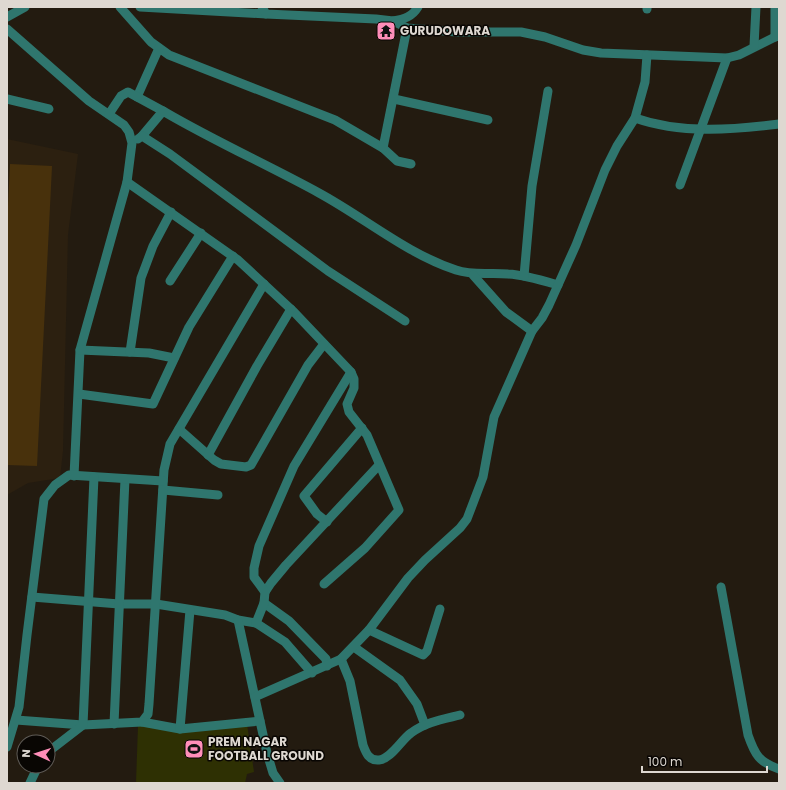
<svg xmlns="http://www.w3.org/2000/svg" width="786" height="790" font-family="Poppins,sans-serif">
<rect width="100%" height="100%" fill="#231b10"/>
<!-- built -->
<polygon fill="#2c2010" points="7,139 78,154 68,235 63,451 60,478 28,483 7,495"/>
<!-- green -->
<polygon fill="#2e3003" points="247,724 254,772 247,774 245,783 136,783 138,726"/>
<!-- building -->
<polygon fill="#48310c" points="10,164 52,166 37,466 7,465 7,227"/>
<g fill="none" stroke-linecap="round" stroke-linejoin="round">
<!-- minor -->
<g stroke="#2f766e" stroke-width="9">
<polyline points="120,7 151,42 169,55 335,120 383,148 397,161 411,164"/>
<polyline points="140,7 266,14"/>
<polyline points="262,7 266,14 376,19 393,21 407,28 457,32 521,32 545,37 583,50 601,53 727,58 739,55 779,35"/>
<polyline points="647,9 647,7"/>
<polyline points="7,17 25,7"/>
<path d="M393 21C404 19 412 17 418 7"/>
<polyline points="7,29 89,101 124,125 129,132 132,143 127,182 80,350 74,476"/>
<polyline points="775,37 775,7"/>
<polyline points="754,46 756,7"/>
<polyline points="137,97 159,48"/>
<polyline points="7,99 49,109"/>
<polyline points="394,99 488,120"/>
<polyline points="109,114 121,96 128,92 163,111"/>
<path d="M635 118C680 134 732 130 779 124"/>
<path d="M142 136 163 111C214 141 268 165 319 193 365 218 407 254 456 270 474 276 490 272 508 274 525 275 541 280 558 285"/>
<polyline points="138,139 142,136 170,154 328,271 405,321"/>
<polyline points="383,148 407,28"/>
<polyline points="127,182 238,260 294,312 351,372 354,379 354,388 347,404 349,412 367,435 399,510 365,548 324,584"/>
<polyline points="680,185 727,58"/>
<polyline points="473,275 506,312 532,331"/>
<polyline points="524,276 532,186 548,91"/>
<polyline points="170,281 201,233"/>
<polyline points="80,350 149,353 174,358"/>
<polyline points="130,352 141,278 153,246 171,212"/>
<polyline points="79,394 153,404 189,327 233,256"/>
<polyline points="179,429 214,460 221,464 246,467 251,465 308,365 324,344"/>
<polyline points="208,455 257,366 291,309"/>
<polyline points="163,490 218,495"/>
<polyline points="327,522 317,514 304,496 362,428"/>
<path d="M721 587 748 735C755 755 759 762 779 769"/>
<polyline points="265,592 271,583 286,565 379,465"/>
<polyline points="32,597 119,604 156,604 225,615 238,620 256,623 285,642 312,673"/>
<polyline points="264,603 289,621 326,659 327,666"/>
<polyline points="238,620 267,753 273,773 280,783"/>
<polyline points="256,623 264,603 265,592 254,577 254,568 259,546 294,466 351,372"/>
<polyline points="369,630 423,655 427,651 440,609"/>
<polyline points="354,647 400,680 417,704 425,725"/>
<path d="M341 659 350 681 363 745C366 753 369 761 379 760 391 759 401 740 411 733 425 722 444 719 460 715"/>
<polyline points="255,697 341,659 369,630 408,578 425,560 460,528 467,519 483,477 494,417 532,331 542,318 549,305 576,245 605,170 617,146 635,118 645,82 647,55"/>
<polyline points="16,720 83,725 142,722 148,714 149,704 164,470 170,444 264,284"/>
<polyline points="142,722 180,729 260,721"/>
<polyline points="114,724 125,479"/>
<polyline points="180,729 190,610"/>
<polyline points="7,747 19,707 27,635 44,499 55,485 69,475 163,481"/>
<polyline points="48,752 83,725 94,477"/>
<polyline points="30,783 38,766"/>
</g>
</g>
<!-- icons -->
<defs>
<symbol id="temple-square" viewBox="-11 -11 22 22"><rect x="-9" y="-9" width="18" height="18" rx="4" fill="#ff8eb9" stroke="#090603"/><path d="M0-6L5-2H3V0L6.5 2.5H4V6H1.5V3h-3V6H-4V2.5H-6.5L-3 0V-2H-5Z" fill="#111"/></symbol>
<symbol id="stadium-square" viewBox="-11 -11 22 22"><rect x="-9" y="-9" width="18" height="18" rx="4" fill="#ff8eb9" stroke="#090603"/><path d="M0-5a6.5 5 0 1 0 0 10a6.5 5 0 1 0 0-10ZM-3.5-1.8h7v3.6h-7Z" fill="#111"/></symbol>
</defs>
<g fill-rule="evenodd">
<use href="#temple-square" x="375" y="20" width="22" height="22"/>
<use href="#stadium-square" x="183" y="738" width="22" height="22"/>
</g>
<g text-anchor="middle" stroke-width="3" stroke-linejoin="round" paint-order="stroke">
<!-- poi labels -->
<g font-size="12" font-weight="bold" fill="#ded8d1" stroke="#090603" text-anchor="start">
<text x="400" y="35">GURUDOWARA</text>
<text x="208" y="746">PREM NAGAR<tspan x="208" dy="14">FOOTBALL GROUND</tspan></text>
</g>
</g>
<!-- border -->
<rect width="786" height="790" fill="none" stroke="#ded8d1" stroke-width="16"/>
<!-- north arrow -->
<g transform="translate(36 754) rotate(273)"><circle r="19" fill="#090603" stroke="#5e5a55"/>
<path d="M0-3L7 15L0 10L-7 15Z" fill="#ff8eb9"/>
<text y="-6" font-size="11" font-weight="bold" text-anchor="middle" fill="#ded8d1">N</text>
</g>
<!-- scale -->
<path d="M642 766v6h125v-6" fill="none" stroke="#ded8d1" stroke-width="2"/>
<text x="648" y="766" font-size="12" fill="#ded8d1" stroke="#090603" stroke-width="3" paint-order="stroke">100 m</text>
</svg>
